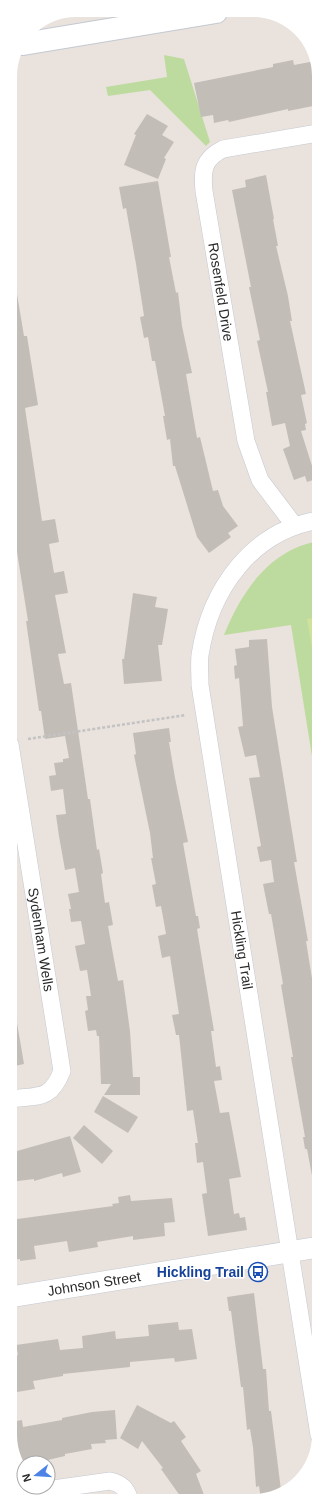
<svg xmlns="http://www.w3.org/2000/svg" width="329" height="1511" font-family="Helvetica,sans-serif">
<rect width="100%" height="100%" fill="#eae2dd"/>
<!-- green -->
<g fill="#bddb9f">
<polygon points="164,55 184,59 210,142 206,146 150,90 108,96 106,87 167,77"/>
<path d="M319 541V800L291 625 224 635C241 592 270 549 319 541Z"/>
</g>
<!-- pitch -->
<polygon fill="#cfe19b" points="319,617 319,689 307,619"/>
<!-- building -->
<g fill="#c3bdb8">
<polygon points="293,60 294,65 315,61 318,68 318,105 288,111 288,109 229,122 228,120 214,123 213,115 201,117 194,83 273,67 273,64"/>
<polygon points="147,114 168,126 162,135 174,142 164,158 166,159 158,179 124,165 136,135 134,134"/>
<polygon points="266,175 274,219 273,219 278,246 276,246 288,296 292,321 290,321 306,394 301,395 307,423 305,424 306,430 301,431 313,469 319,468 319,478 307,482 305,476 294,480 283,449 290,446 285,423 272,426 266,392 268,392 257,341 260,340 249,287 251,287 232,190 246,187 245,180"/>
<polygon points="158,181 171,257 169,257 176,293 178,292 182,326 192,373 186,374 197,438 200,437 213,491 218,490 223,506 238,526 228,533 231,537 209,553 197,537 175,466 173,466 170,439 167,440 163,416 165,416 155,361 152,361 148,337 144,338 140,317 144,316 136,264 126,208 123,209 119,187"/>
<polygon points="10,294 17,294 24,336 27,336 38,405 25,408 42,521 55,519 59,542 49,544 54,573 64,571 68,593 55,595 66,653 58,654 64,684 71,683 88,799 90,799 97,850 99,849 103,873 101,874 105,903 109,902 113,925 108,926 113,954 118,981 123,980 130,1031 133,1077 140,1077 140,1095 104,1095 111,1084 101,1084 99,1036 97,1036 96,1030 88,1031 85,1011 88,1010 86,996 91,996 87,970 80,971 75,946 85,944 81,921 71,922 69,909 71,909 68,894 79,892 75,868 65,870 59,836 56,815 66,814 63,789 51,791 49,776 56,775 54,763 63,762 63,759 69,758 65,736 45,739 41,711 39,711 26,621 28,621 10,508"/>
<polygon points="133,593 157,597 155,607 168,609 162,645 158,645 162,681 124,684 122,659 124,659"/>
<polygon points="267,639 272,707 297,862 294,862 308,941 306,941 315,997 319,996 319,1180 313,1181 307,1149 305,1149 303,1137 305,1137 291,1057 293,1057 281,985 283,984 271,914 269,914 263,884 274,882 271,860 260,862 257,847 261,846 249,778 260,777 256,755 245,757 238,727 243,726 239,678 235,679 234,666 237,665 235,649 249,647 249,640"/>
<polygon points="169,728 171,742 169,742 175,778 188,842 183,843 196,916 198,916 200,928 197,929 214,1031 211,1031 216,1067 220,1066 222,1080 214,1081 220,1113 229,1112 241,1177 229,1179 234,1214 239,1213 240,1218 245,1217 247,1230 208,1236 202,1194 207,1193 203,1162 197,1163 195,1143 198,1143 193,1110 187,1111 179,1035 176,1035 172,1015 179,1014 170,956 162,958 158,936 166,934 161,906 156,907 152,885 156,884 151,858 153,858 150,833 134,755 136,754 133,733"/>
<polygon points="10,1023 17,1023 24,1064 10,1067"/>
<polygon points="103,1096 138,1117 128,1133 94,1112"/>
<polygon points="84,1125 113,1151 102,1164 73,1138"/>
<polygon points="70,1136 81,1172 63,1177 62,1173 34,1181 34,1179 10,1182 10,1153"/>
<polygon points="130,1195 131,1201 172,1198 175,1222 164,1223 165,1236 133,1240 133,1236 97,1242 98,1247 69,1252 67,1241 34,1246 36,1259 20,1261 20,1259 10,1260 10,1220 113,1206 112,1204 119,1203 118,1197"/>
<polygon points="254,1293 263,1369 266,1369 269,1411 271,1411 281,1490 261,1500 259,1486 256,1487 253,1447 250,1429 247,1430 243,1387 241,1387 231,1311 229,1311 227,1297"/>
<polygon points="178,1322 179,1330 192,1329 197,1359 175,1362 174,1358 130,1362 130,1367 63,1374 63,1376 33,1381 35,1389 17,1392 16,1389 11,1390 11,1356 18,1355 16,1345 58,1339 60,1350 83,1348 82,1336 115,1331 116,1339 149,1336 148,1325"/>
<polygon points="137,1405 171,1423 174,1421 186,1437 181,1441 201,1471 196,1474 206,1500 183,1500 161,1469 163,1468 142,1441 138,1449 120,1438"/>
<polygon points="115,1410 117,1439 105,1440 106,1443 91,1444 92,1449 65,1454 65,1456 35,1463 19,1463 16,1455 11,1422 22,1420 23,1427 62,1420 62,1418 92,1412"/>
</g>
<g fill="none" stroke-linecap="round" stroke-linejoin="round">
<defs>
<g id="minor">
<path id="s1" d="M319 520C251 531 210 590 200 655 199 664 200 675 200 685L319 1435"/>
<path d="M294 525 260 480 246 441 204 191C202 171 203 159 223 149L318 133"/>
<path id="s2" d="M10 744 62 1071C50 1101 39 1095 10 1099"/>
<path d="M46 1490 110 1481C122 1484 126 1488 130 1500"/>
</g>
<g id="tertiary">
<path id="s3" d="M10 1297 319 1247"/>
</g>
<polyline id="secondary" points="23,44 216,12"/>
</defs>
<!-- minor casing -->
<use href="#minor" stroke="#c4c9d2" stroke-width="18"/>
<!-- tertiary casing -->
<use href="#tertiary" stroke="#c4c9d2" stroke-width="22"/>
<!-- secondary casing -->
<use href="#secondary" stroke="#c4c9d2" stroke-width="24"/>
<!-- path -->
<polyline stroke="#c3c3c3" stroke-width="2.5" stroke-dasharray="3 2" stroke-linecap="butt" points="28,739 186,715"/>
<!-- minor -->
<use href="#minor" stroke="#fff" stroke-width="17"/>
<!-- tertiary -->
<use href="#tertiary" stroke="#fff" stroke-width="21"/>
<!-- secondary -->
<use href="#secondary" stroke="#fff" stroke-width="22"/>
</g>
<!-- icons -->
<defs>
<symbol id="bus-ring" viewBox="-11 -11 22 22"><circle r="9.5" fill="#fff" stroke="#1a4fb4" stroke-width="1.5"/><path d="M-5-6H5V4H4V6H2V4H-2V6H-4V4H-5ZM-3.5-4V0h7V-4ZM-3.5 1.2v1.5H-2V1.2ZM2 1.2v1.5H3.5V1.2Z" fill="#1a4fb4"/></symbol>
</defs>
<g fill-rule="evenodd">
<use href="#bus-ring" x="247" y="1261" width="22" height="22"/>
</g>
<g text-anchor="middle" stroke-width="3" stroke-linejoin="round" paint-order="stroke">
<!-- street labels -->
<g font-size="14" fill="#292929" stroke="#fff">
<text transform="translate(221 292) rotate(81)" y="5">Rosenfeld Drive</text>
<text dy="5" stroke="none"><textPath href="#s2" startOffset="198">Sydenham Wells</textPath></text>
<text dy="5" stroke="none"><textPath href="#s1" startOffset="491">Hickling Trail</textPath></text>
<text dy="5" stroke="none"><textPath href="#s3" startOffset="85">Johnson Street</textPath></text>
</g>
<!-- transit labels -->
<g font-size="14" font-weight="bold" fill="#164399" stroke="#fff" text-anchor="end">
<text x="244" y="1277">Hickling Trail</text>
</g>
</g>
<!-- crop -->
<path d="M0 0H329V1511H0ZM76 17H253A59 59 0 0 1 312 76V1435A59 59 0 0 1 253 1494H76A59 59 0 0 1 17 1435V76A59 59 0 0 1 76 17Z" fill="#fff" fill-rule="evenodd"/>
<!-- north arrow -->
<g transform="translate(36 1475) rotate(253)"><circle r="19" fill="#ffffff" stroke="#a9a9a9"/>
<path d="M0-3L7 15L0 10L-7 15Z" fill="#4d83e7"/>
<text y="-6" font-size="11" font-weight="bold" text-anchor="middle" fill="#292929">N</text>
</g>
</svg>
